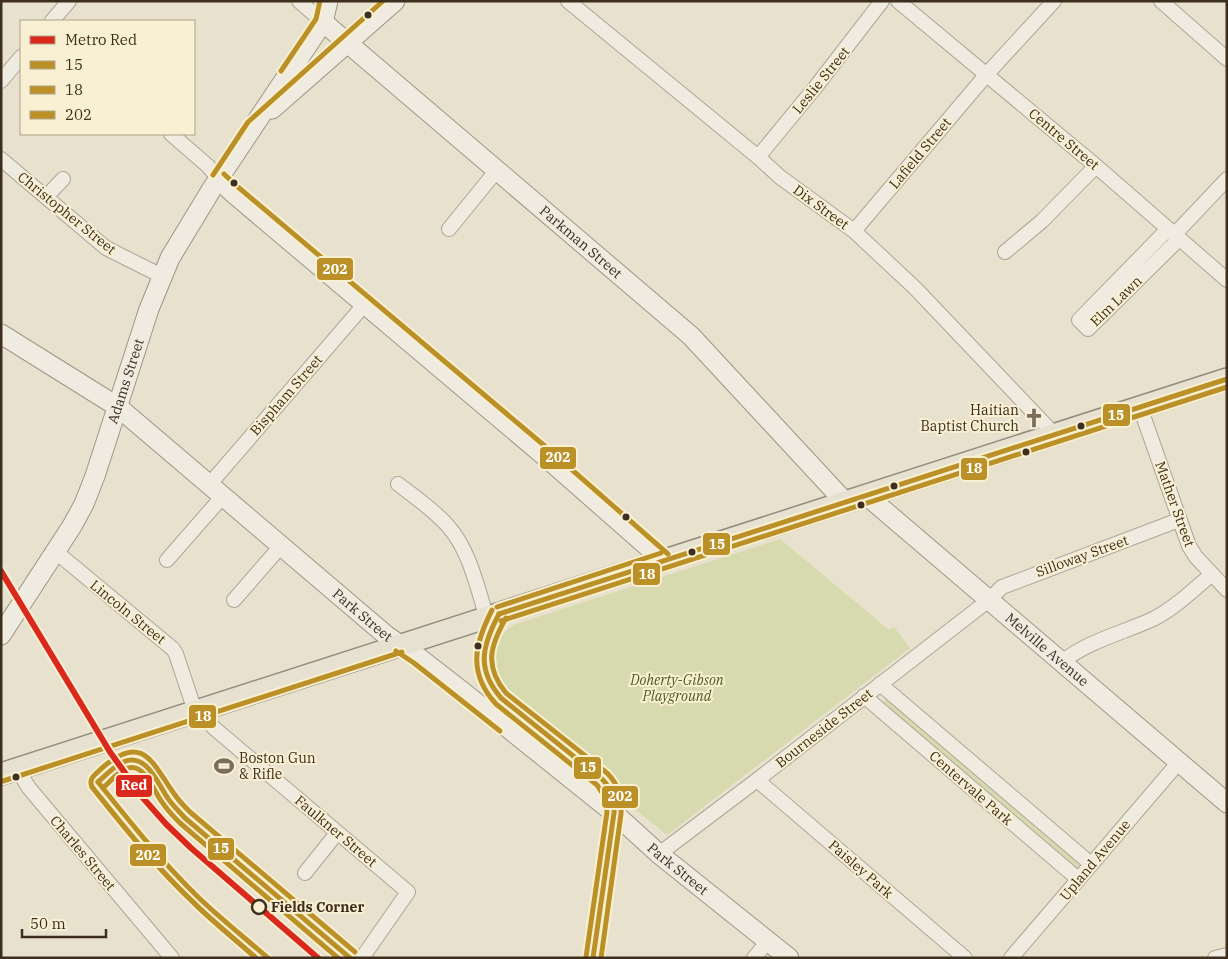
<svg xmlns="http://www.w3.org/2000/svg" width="1228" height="959" font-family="'IBM Plex Serif',serif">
<rect width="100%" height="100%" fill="#e8e1ce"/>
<!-- green -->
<g fill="#d7d9af">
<path d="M780 539 889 630 894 627 910 648 667 835 629 804 624 786 503 688C484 663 490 635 519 623Z"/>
<polygon points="888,698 1081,862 1079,867 1076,869 882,703"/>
</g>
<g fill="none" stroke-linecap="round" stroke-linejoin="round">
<defs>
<g id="street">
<polyline points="299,1 323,22"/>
<polyline points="568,1 758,157 780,177 854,231 915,288 1055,435"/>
<polyline points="898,1 1096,166 1227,280"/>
<polyline points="1161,1 1227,59"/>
<polyline points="52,21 69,1"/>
<polyline points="1,81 21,57"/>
<polyline points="171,134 208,166 219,179"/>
<polyline points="758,157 814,89 882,1"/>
<polyline points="1,159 106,248 162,276"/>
<polyline points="46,197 63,179"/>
<polyline points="449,229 497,170"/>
<polyline points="1168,229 1079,320 1088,329 1179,239"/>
<polyline points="854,231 987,74 1054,1"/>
<polyline points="1174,235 1227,179"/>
<polyline points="1005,252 1042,221 1096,166"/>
<polyline points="1140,407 1189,546 1196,557 1227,590"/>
<path d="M398 484C415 497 434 510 448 526 470 551 477 587 487 618"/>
<polyline points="209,485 364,305"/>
<polyline points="56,552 173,649 176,654 192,702 214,728 408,892 362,958"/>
<polyline points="167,560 223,496"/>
<polyline points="234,600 281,546"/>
<path d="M1062 662C1088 641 1123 633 1153 619 1175 608 1193 590 1212 574"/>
<polyline points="880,684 1091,864"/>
<polyline points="864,696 1078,879"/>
<polyline points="17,769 29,788 172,958"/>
<polyline points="757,780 965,958"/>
<polyline points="659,854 757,780 989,600 1002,587 1179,520"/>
<polyline points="305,873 337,833"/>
<polyline points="754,958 768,941"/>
<polyline points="1011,958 1179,762"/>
<polyline points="1215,958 1227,955"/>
</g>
<g id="secondary">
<path id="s1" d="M323 22 691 336 845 502"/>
<polyline points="272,109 395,1"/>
<polyline points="219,179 233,193 541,453 663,560"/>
<path id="s2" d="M1 334 118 407 387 636 418 657 463 692 614 813 659 854 789 958"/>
<path id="s3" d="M866 495 1227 803"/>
<path id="s4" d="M1 635 72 526 84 504 95 476 149 309 170 258 213 187 323 22 328 1"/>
<polyline points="593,958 614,813"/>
</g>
<polyline id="primary" points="1,774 1227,379"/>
</defs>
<!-- street casing -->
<use href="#street" stroke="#ada697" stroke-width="16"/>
<!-- secondary casing -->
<use href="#secondary" stroke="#9d9586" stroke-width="21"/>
<!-- primary casing -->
<use href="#primary" stroke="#938b7e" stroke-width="24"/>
<!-- street -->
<use href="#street" stroke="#efebe0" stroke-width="14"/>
<!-- secondary -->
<use href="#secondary" stroke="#efebe0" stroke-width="19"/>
<!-- primary -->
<use href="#primary" stroke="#e7e1d1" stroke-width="21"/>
<defs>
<g id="bus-1">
<polyline points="499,614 1227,379"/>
<path d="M499 614C482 646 476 669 501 698L602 779C612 789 615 799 614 813L593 958"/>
<path d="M98 782C106 775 113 767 123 762 146 752 157 782 167 797 172 805 179 811 185 818L350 958"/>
<path d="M98 782C130 822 162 862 198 897 221 919 245 938 268 958"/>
</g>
<g id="bus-2">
<path d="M492 610C474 645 468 673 496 704L597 785 605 797 607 812 586 957"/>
<polyline points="501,621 1227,387"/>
<polyline points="396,651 414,663 500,731"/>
<polyline points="3,781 402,652"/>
<path d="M92 787C124 827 156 867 193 902 213 922 235 939 256 958"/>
<path d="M103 788C110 782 118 771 128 768 145 763 154 792 162 802 167 810 174 817 180 823L338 958"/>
</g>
<g id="bus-3">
<polyline points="281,71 316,19 320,1"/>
<polyline points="224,174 238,187 546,447 668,554"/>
<polyline points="213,175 248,122 383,1"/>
<polyline points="497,607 661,553"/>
<path d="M506 618C490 646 484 666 506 693L607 773C619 785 622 797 621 814L601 958"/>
<path d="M256 958C235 939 213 922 193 902 156 867 124 827 92 787 88 778 96 774 102 768 144 731 153 765 175 795 179 801 185 807 190 812L355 952"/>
</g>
</defs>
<!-- bus-1 casing -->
<use href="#bus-1" stroke="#f9f0d3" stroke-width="9"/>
<!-- bus-2 casing -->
<use href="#bus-2" stroke="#f9f0d3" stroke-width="9"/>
<!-- bus-3 casing -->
<use href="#bus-3" stroke="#f9f0d3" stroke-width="9"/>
<!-- bus-1 -->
<use href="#bus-1" stroke="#bb9127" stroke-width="5"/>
<!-- bus-2 -->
<use href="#bus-2" stroke="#bb9127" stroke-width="5"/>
<!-- bus-3 -->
<use href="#bus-3" stroke="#bb9127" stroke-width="5"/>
<defs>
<polyline id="metro-1" points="1,571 110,752 143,798 166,824 191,848 318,958"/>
</defs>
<!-- metro-1 casing -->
<use href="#metro-1" stroke="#f9f0d3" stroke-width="10"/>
<!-- metro-1 -->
<use href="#metro-1" stroke="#da291c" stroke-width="6"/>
</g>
<!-- icons -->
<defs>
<symbol id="church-bare" viewBox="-9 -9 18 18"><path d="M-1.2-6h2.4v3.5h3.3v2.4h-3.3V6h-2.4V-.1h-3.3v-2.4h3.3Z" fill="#7a6d5b" stroke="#f9f0d3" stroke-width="2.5" paint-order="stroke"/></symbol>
<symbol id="stadium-bare" viewBox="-9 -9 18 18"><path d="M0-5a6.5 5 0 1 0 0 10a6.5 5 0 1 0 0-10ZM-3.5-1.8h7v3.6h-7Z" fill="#7a6d5b" stroke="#f9f0d3" stroke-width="2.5" paint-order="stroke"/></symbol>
</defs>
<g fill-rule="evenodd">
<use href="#church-bare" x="1020" y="404" width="28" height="28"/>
<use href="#stadium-bare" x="210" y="752" width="28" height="28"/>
</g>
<!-- markers -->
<g fill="#3e2e1d" stroke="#f9f0d3" stroke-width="2">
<circle cx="368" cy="15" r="4.5"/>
<circle cx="234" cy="183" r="4.5"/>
<circle cx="1081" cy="426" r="4.5"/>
<circle cx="1026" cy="452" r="4.5"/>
<circle cx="894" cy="486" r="4.5"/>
<circle cx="861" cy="505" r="4.5"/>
<circle cx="626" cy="517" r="4.5"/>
<circle cx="692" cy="552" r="4.5"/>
<circle cx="478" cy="646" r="4.5"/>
<circle cx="16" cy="777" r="4.5"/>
</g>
<circle fill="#f9f0d3" stroke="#3e2e1d" stroke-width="2.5" cx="259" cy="907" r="7"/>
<g text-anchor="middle" stroke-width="4" stroke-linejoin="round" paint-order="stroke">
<!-- street labels -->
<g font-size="14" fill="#3e2e1d" stroke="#f9f0d3">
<text transform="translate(821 80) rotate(-51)" y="5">Leslie Street</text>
<text transform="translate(1064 139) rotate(40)" y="5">Centre Street</text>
<text transform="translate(920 153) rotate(-50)" y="5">Lafield Street</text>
<text transform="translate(821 207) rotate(36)" y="5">Dix Street</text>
<text transform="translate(67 213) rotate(39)" y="5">Christopher Street</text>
<text dy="5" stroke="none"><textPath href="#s1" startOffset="339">Parkman Street</textPath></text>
<text transform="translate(1116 301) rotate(-44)" y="5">Elm Lawn</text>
<text dy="5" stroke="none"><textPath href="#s4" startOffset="285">Adams Street</textPath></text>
<text transform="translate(286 395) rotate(-49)" y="5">Bispham Street</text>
<text transform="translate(1175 504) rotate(70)" y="5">Mather Street</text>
<text transform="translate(1082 556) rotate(-20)" y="5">Silloway Street</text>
<text transform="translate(128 612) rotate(39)" y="5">Lincoln Street</text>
<text dy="5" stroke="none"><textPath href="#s2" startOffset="459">Park Street</textPath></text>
<text dy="5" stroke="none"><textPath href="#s3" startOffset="238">Melville Avenue</textPath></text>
<text transform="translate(824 728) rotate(-38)" y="5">Bourneside Street</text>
<text transform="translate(971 788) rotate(41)" y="5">Centervale Park</text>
<text transform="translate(336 831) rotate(40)" y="5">Faulkner Street</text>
<text transform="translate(83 853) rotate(50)" y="5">Charles Street</text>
<text transform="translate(1095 860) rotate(-50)" y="5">Upland Avenue</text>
<text dy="5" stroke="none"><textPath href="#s2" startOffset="864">Park Street</textPath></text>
<text transform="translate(861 869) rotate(41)" y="5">Paisley Park</text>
</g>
<!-- poi labels -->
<g font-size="14" fill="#3e2e1d" stroke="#f9f0d3" text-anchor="end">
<text x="1019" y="415">Haitian<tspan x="1019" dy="16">Baptist Church</tspan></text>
<text x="239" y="763" text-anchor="start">Boston Gun<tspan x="239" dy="16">&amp; Rifle</tspan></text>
</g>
<!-- park labels -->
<g font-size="14" font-style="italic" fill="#4b5d21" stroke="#f9f0d3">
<text x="677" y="685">Doherty-Gibson<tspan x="677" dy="16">Playground</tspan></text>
</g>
<!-- stop labels -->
<g font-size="14" font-weight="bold" fill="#3e2e1d" stroke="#f9f0d3" text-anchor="start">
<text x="271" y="912">Fields Corner</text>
</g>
</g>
<g stroke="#f9f0d3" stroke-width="2">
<rect x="316" y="257" width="38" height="24" rx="5" fill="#bb9127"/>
<rect x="1102" y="403" width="29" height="24" rx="5" fill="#bb9127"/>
<rect x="539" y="446" width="38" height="24" rx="5" fill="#bb9127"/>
<rect x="960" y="457" width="28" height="24" rx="5" fill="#bb9127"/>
<rect x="702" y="532" width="29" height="24" rx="5" fill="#bb9127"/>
<rect x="632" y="562" width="29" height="24" rx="5" fill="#bb9127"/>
<rect x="188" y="704" width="29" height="25" rx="5" fill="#bb9127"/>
<rect x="573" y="756" width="29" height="24" rx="5" fill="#bb9127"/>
<rect x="115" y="774" width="38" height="24" rx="5" fill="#da291c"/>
<rect x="601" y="785" width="38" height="24" rx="5" fill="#bb9127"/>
<rect x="207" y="837" width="28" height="24" rx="5" fill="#bb9127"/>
<rect x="129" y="843" width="38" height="24" rx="5" fill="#bb9127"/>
</g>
<g font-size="14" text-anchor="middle" font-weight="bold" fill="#fff">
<text x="335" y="274">202</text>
<text x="1116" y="420">15</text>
<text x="558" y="462">202</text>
<text x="974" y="473">18</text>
<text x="717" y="549">15</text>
<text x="647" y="579">18</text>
<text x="203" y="721">18</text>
<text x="588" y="772">15</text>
<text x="134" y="790">Red</text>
<text x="620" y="801">202</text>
<text x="221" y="853">15</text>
<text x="148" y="860">202</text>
</g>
<!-- border -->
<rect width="1228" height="959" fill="none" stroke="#3e2e1d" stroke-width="5"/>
<!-- legend -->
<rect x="20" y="20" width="175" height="115" fill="#f9f0d3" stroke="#aea28a"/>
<rect x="30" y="36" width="25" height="8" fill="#da291c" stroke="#aea28a"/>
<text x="65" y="45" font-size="15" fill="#3e2e1d">Metro Red</text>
<rect x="30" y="61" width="25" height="8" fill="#bb9127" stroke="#aea28a"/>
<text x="65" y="70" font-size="15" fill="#3e2e1d">15</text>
<rect x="30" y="86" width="25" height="8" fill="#bb9127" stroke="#aea28a"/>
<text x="65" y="95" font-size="15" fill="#3e2e1d">18</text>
<rect x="30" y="111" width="25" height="8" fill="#bb9127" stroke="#aea28a"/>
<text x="65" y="120" font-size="15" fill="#3e2e1d">202</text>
<!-- scale -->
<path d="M22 929v8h84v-8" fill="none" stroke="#3e2e1d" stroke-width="2.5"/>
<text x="30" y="929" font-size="15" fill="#3e2e1d" stroke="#f9f0d3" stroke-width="4" paint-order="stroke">50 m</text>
</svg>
